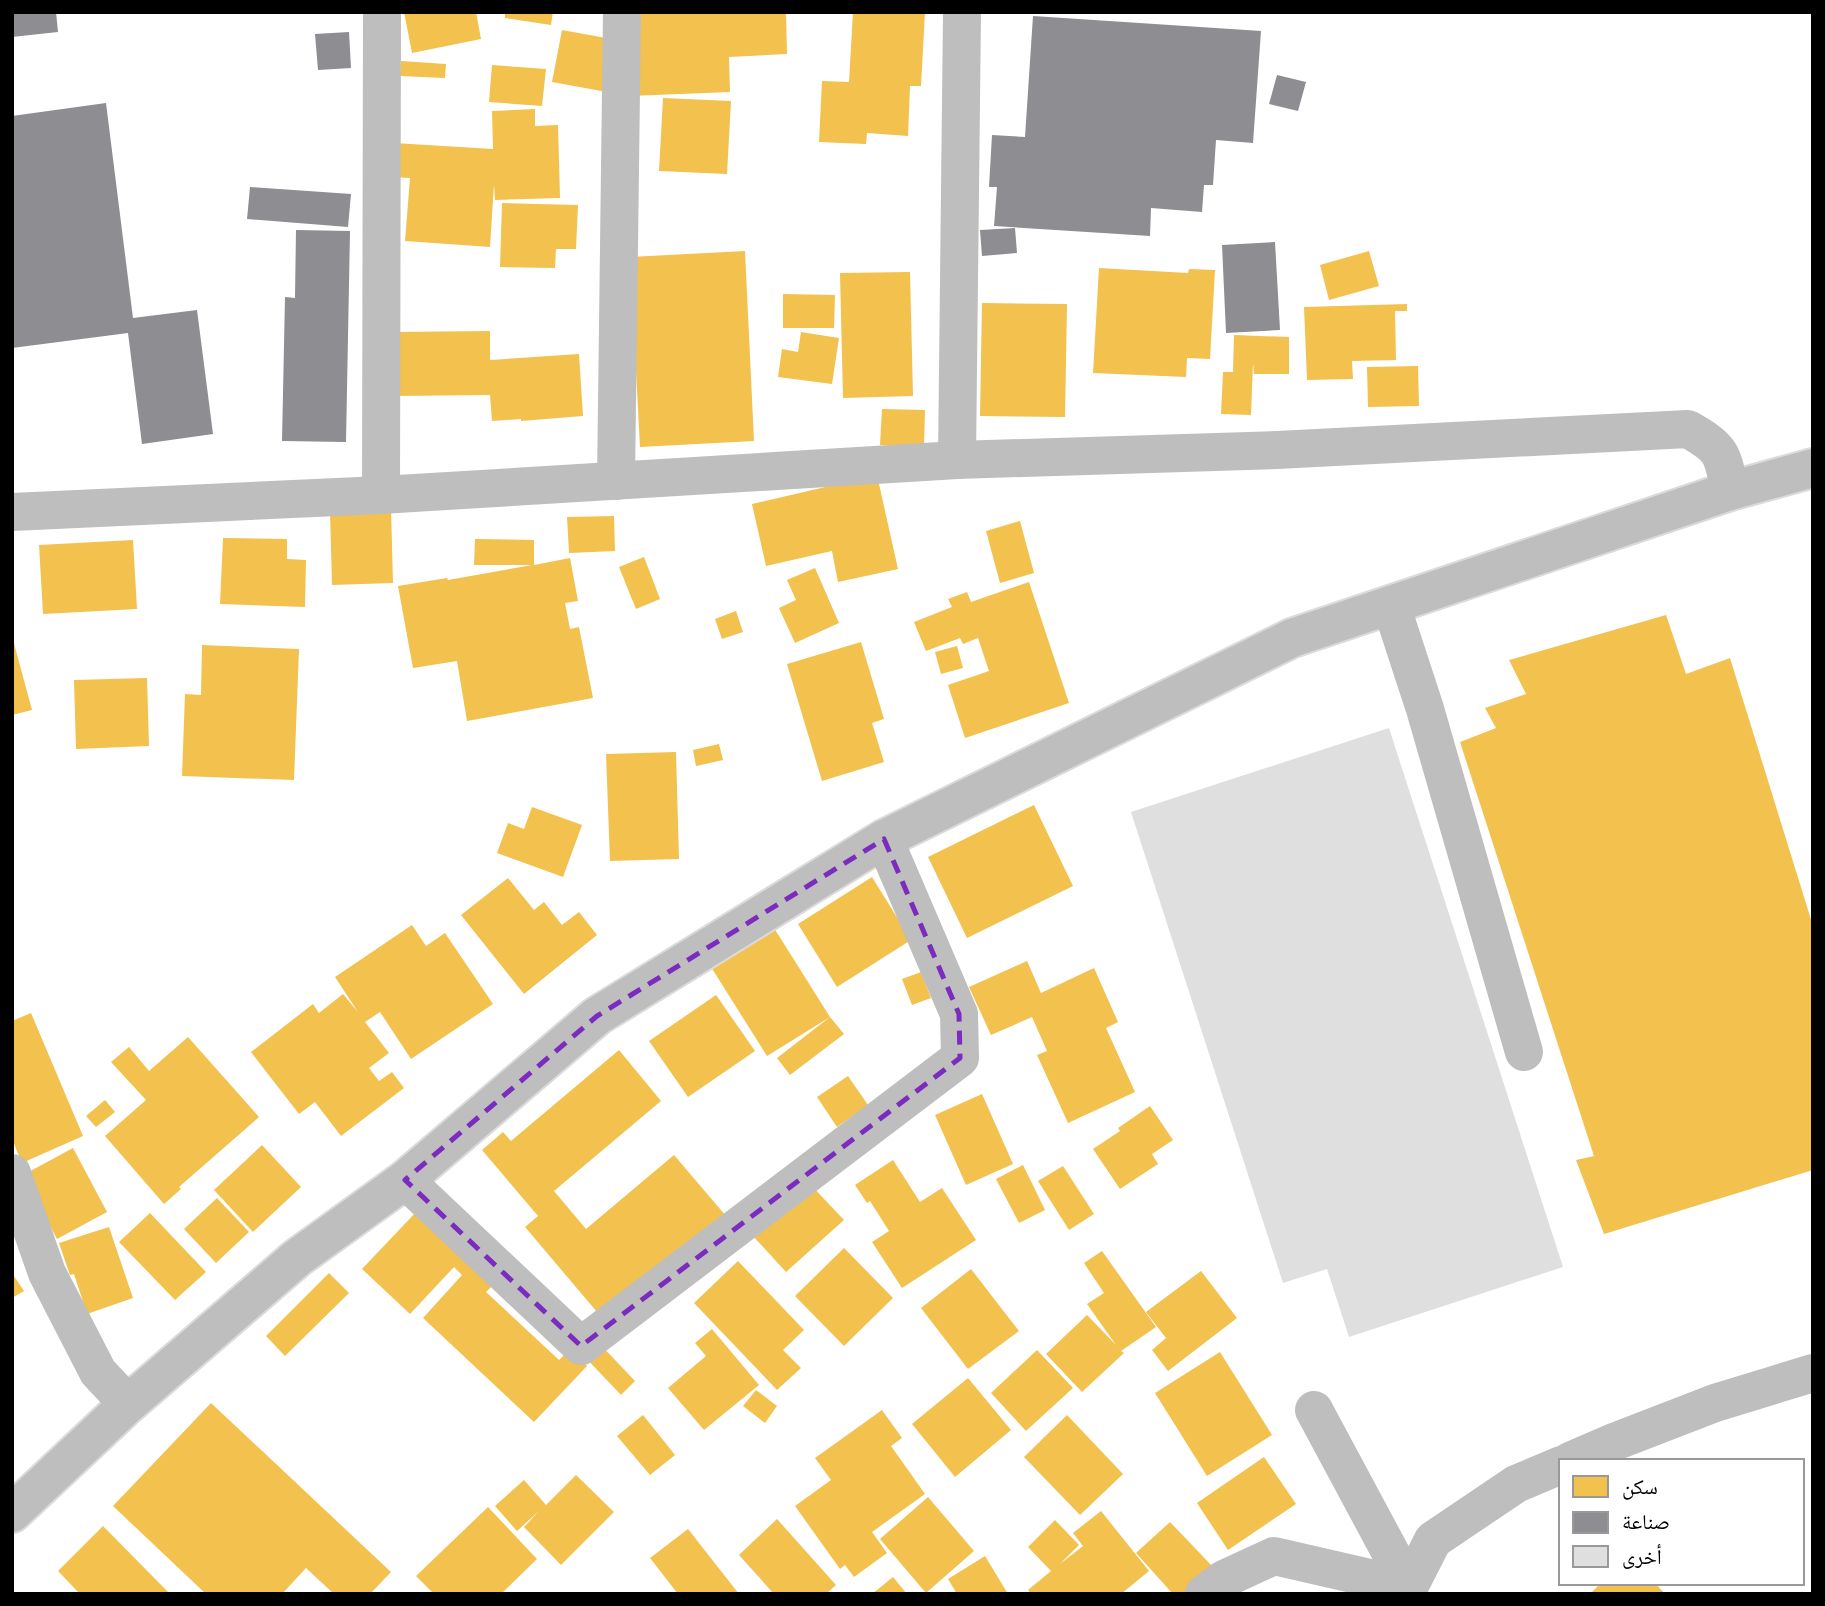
<svg xmlns="http://www.w3.org/2000/svg" width="1825" height="1606" font-family="'Noto Sans','Noto Naskh Arabic',sans-serif">
<rect width="100%" height="100%" fill="#fff"/>
<!-- homes -->
<g fill="#f2c14e">
<polygon points="404,12 476,12 481,39 412,53"/>
<polygon points="505,12 553,12 551,25 505,18"/>
<polygon points="626,12 786,12 787,54 729,57 730,92 629,96"/>
<polygon points="853,12 925,12 921,86 910,86 908,136 867,133 866,144 819,142 822,81 849,82"/>
<polygon points="562,30 617,40 607,92 552,82"/>
<polygon points="401,61 446,64 445,78 400,76"/>
<polygon points="492,65 546,69 542,106 489,102"/>
<polygon points="663,98 731,101 727,174 659,171"/>
<polygon points="535,109 535,126 558,125 560,198 495,200 494,184 490,247 405,241 410,178 392,177 394,143 493,149 492,111"/>
<polygon points="502,203 578,205 576,249 556,249 555,268 500,267"/>
<polygon points="745,251 754,441 640,447 630,257"/>
<polygon points="1369,251 1379,286 1329,300 1320,265"/>
<polygon points="1099,268 1188,273 1189,269 1215,270 1210,359 1187,358 1186,377 1093,373"/>
<polygon points="910,272 913,396 843,398 840,273"/>
<polygon points="783,294 835,295 834,328 783,328"/>
<polygon points="982,303 1067,304 1065,417 980,416"/>
<polygon points="1407,304 1407,311 1395,311 1396,360 1352,361 1353,379 1307,380 1304,307"/>
<polygon points="490,331 490,360 579,354 583,416 521,421 521,419 492,421 490,395 394,396 394,332"/>
<polygon points="801,332 839,338 832,384 778,377 782,349 798,352"/>
<polygon points="1234,335 1289,337 1289,374 1254,374 1253,363 1251,415 1221,414 1223,372 1233,372"/>
<polygon points="1418,366 1419,406 1368,407 1367,367"/>
<polygon points="882,409 925,410 924,447 880,445"/>
<polygon points="877,475 898,569 838,582 832,551 766,566 752,504"/>
<polygon points="391,508 393,583 332,585 330,511"/>
<polygon points="614,516 615,551 569,553 567,517"/>
<polygon points="1020,521 1034,573 1000,583 986,531"/>
<polygon points="223,538 287,539 287,559 306,560 305,607 220,604"/>
<polygon points="475,539 534,540 534,565 570,558 578,601 565,603 570,629 579,627 593,698 467,721 457,661 413,668 398,586 447,578 448,580 532,565 474,565"/>
<polygon points="133,540 137,609 43,614 39,545"/>
<polygon points="644,557 660,599 636,609 619,567"/>
<polygon points="815,568 839,623 795,643 779,608 796,600 787,580"/>
<polygon points="1029,582 1069,703 965,738 948,685 989,671 978,638 963,644 960,638 926,651 914,622 952,607 948,599 967,592 971,602"/>
<polygon points="736,611 743,632 722,639 715,619"/>
<polygon points="1666,615 1686,674 1730,658 1813,926 1813,1170 1604,1234 1576,1160 1594,1156 1460,742 1496,728 1485,708 1526,694 1509,660"/>
<polygon points="12,636 32,710 12,715"/>
<polygon points="861,642 884,719 872,723 884,762 822,781 787,664"/>
<polygon points="202,645 299,649 294,780 182,776 185,694 201,695"/>
<polygon points="957,646 963,668 941,674 935,652"/>
<polygon points="147,678 149,746 76,749 74,680"/>
<polygon points="719,744 723,760 696,766 693,750"/>
<polygon points="676,752 679,859 610,861 606,754"/>
<polygon points="1034,805 1073,886 967,938 928,857"/>
<polygon points="532,807 582,825 563,877 497,853 508,823 524,829"/>
<polygon points="872,877 911,940 837,987 798,924"/>
<polygon points="508,878 534,910 544,902 562,925 579,912 597,935 524,994 461,915"/>
<polygon points="412,925 426,946 445,933 493,1004 411,1059 380,1012 365,1022 389,1053 369,1068 379,1081 392,1072 404,1088 341,1136 315,1102 299,1114 251,1052 313,1004 319,1013 343,994 358,1012 335,977"/>
<polygon points="774,928 830,1017 767,1056 711,967"/>
<polygon points="1027,961 1041,993 1094,968 1118,1022 1106,1028 1135,1092 1068,1123 1037,1055 1047,1051 1032,1017 991,1035 969,987"/>
<polygon points="921,972 931,998 912,1005 902,979"/>
<polygon points="716,995 755,1051 688,1097 649,1041"/>
<polygon points="31,1013 83,1136 22,1163 12,1139 12,1021"/>
<polygon points="830,1017 844,1034 790,1075 777,1058"/>
<polygon points="188,1037 259,1117 179,1187 181,1189 164,1204 105,1136 146,1100 111,1062 129,1047 149,1071"/>
<polygon points="619,1050 661,1101 554,1191 586,1229 674,1155 726,1216 603,1319 525,1227 538,1216 482,1150 503,1132 511,1141"/>
<polygon points="848,1076 868,1105 837,1127 817,1097"/>
<polygon points="982,1094 1013,1164 966,1185 935,1115"/>
<polygon points="105,1100 115,1112 96,1127 86,1116"/>
<polygon points="1150,1106 1173,1140 1152,1154 1158,1164 1120,1189 1093,1149 1120,1131 1118,1128"/>
<polygon points="262,1145 301,1187 253,1232 214,1190"/>
<polygon points="73,1148 107,1212 57,1239 23,1175"/>
<polygon points="893,1160 920,1202 942,1188 976,1240 902,1288 872,1242 889,1231 870,1201 867,1203 855,1185"/>
<polygon points="1023,1165 1045,1210 1019,1223 996,1179"/>
<polygon points="1063,1166 1094,1214 1069,1230 1038,1181"/>
<polygon points="810,1184 844,1220 786,1272 753,1236"/>
<polygon points="217,1198 249,1232 216,1263 184,1229"/>
<polygon points="418,1210 496,1282 486,1292 559,1360 570,1349 587,1366 534,1422 423,1318 462,1275 454,1267 410,1314 362,1269"/>
<polygon points="150,1213 206,1272 175,1300 119,1242"/>
<polygon points="109,1227 133,1298 87,1314 74,1274 70,1275 59,1243"/>
<polygon points="844,1248 893,1298 844,1346 795,1296"/>
<polygon points="1102,1251 1156,1327 1121,1351 1124,1353 1082,1392 1046,1354 1087,1315 1116,1345 1087,1304 1104,1293 1084,1263"/>
<polygon points="738,1261 804,1330 783,1350 801,1368 777,1390 694,1303"/>
<polygon points="971,1269 1019,1331 968,1369 921,1308"/>
<polygon points="1201,1271 1237,1318 1168,1371 1152,1350 1166,1338 1146,1312"/>
<polygon points="12,1273 24,1291 12,1298"/>
<polygon points="329,1273 349,1293 285,1356 266,1336"/>
<polygon points="712,1329 759,1385 704,1430 668,1388 706,1356 695,1343"/>
<polygon points="596,1340 635,1381 621,1395 582,1354"/>
<polygon points="1037,1350 1073,1388 1026,1431 991,1393"/>
<polygon points="1220,1352 1272,1435 1207,1476 1155,1393"/>
<polygon points="968,1378 1011,1430 955,1477 912,1424"/>
<polygon points="756,1390 777,1406 765,1423 743,1406"/>
<polygon points="211,1403 391,1572 370,1594 334,1594 306,1568 282,1594 206,1594 113,1506"/>
<polygon points="882,1410 902,1438 891,1446 925,1494 872,1532 887,1553 854,1577 845,1565 840,1569 795,1506 831,1480 815,1458"/>
<polygon points="643,1415 675,1455 650,1475 617,1436"/>
<polygon points="1067,1415 1123,1474 1080,1515 1024,1457"/>
<polygon points="1264,1457 1296,1504 1228,1550 1197,1503"/>
<polygon points="576,1475 614,1512 561,1565 524,1527 539,1511 517,1531 495,1506 524,1480 546,1505"/>
<polygon points="928,1497 974,1551 926,1593 880,1539"/>
<polygon points="488,1507 537,1559 501,1594 434,1594 416,1576"/>
<polygon points="1101,1511 1149,1571 1121,1594 1031,1594 1028,1590 1051,1571 1028,1547 1055,1520 1079,1545 1060,1564 1083,1546 1073,1533"/>
<polygon points="777,1519 836,1585 826,1594 774,1594 739,1555"/>
<polygon points="1170,1522 1213,1567 1185,1594 1173,1594 1136,1553"/>
<polygon points="103,1526 170,1594 80,1594 58,1571"/>
<polygon points="688,1529 739,1594 678,1594 650,1558"/>
<polygon points="985,1556 1008,1594 957,1594 948,1579"/>
<polygon points="893,1577 907,1594 872,1594"/>
<polygon points="1601,1583 1655,1583 1665,1594 1590,1594"/>
</g>
<!-- industry -->
<g fill="#8d8d92">
<polygon points="12,12 56,12 58,32 12,37"/>
<polygon points="1033,16 1261,31 1253,143 1216,140 1213,185 1204,185 1202,212 1151,208 1150,236 994,226 997,187 989,187 992,135 1025,137"/>
<polygon points="349,32 351,68 318,70 315,34"/>
<polygon points="1277,75 1306,82 1298,111 1269,104"/>
<polygon points="106,103 133,318 197,310 213,434 142,444 128,333 12,348 12,116"/>
<polygon points="250,187 351,194 348,227 247,219"/>
<polygon points="1015,228 1017,253 982,256 980,230"/>
<polygon points="296,230 350,231 346,442 282,441 285,297 295,298"/>
<polygon points="1275,242 1280,330 1226,333 1222,245"/>
</g>
<!-- building -->
<polygon fill="#dfdfdf" points="1389,728 1563,1267 1349,1337 1327,1269 1283,1283 1131,812"/>
<g fill="none" stroke-linecap="round" stroke-linejoin="round">
<defs>
<polyline id="major" points="12,1513 128,1404 297,1258 405,1180 597,1016 884,839 1292,638 1730,491 1813,468"/>
</defs>
<!-- major casing -->
<use href="#major" stroke="#dbdbdb" stroke-width="42"/>
<!-- minor -->
<g stroke="#bebebe" stroke-width="38">
<polyline points="957,460 962,12"/>
<polyline points="616,481 622,12"/>
<polyline points="381,495 382,12"/>
<path d="M12 512 381 495 957 460 1277 450 1688 429C1723 449 1722 453 1730 491"/>
<polyline points="1391,605 1425,709 1524,1052"/>
<polyline points="12,1173 47,1273 98,1372 128,1404"/>
<polyline points="405,1180 581,1346 960,1058 959,1014 884,839"/>
<polyline points="1314,1410 1409,1587"/>
<polyline points="1570,1461 1614,1442 1715,1403 1813,1373"/>
<polyline points="1204,1594 1224,1579 1274,1556 1409,1587"/>
<polyline points="1409,1594 1409,1587 1433,1540 1516,1484 1561,1465"/>
</g>
<!-- major -->
<use href="#major" stroke="#bebebe" stroke-width="38"/>
</g>
<!-- marked area -->
<path fill="none" stroke="#7b2cbf" stroke-width="5" stroke-dasharray="14 9" stroke-linejoin="round" d="M884 839 959 1014 960 1058 581 1346 405 1180 597 1016Z"/>
<!-- border -->
<rect width="1825" height="1606" fill="none" stroke="#000000" stroke-width="28"/>
<!-- legend -->
<rect x="1559" y="1459" width="245" height="126" fill="#ffffff" stroke="#999999" stroke-width="2"/>
<rect x="1573" y="1476" width="35" height="21" fill="#f2c14e" stroke="#999999" stroke-width="2"/>
<text x="1622" y="1494" font-size="21" fill="#000000">سكن</text>
<rect x="1573" y="1512" width="35" height="21" fill="#8d8d92" stroke="#999999" stroke-width="2"/>
<text x="1622" y="1529" font-size="21" fill="#000000">صناعة</text>
<rect x="1573" y="1546" width="35" height="21" fill="#dfdfdf" stroke="#999999" stroke-width="2"/>
<text x="1622" y="1564" font-size="21" fill="#000000">أخرى</text>
</svg>
